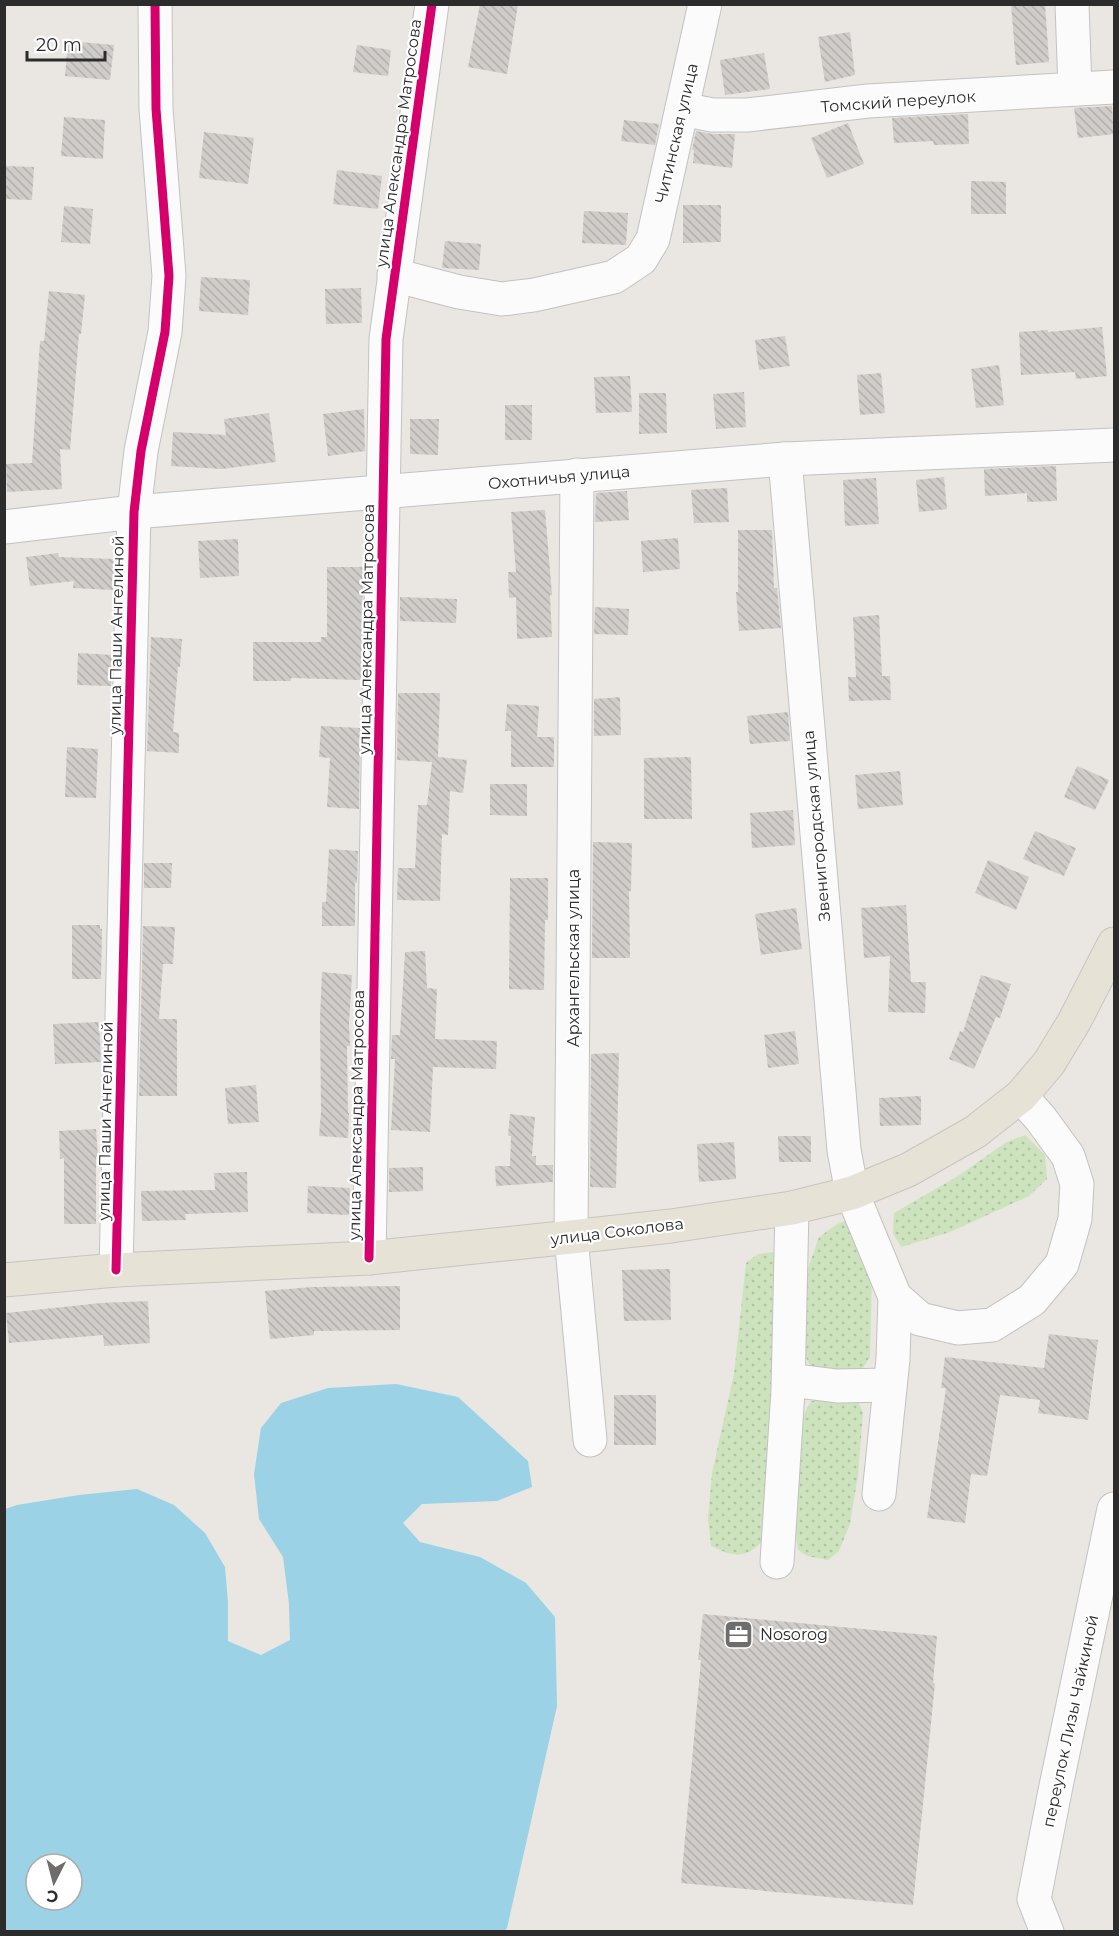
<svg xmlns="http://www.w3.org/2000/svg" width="1119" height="1936" font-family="Montserrat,sans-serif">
<defs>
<pattern id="park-dots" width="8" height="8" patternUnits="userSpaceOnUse" patternTransform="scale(1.5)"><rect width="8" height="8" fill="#cce3bd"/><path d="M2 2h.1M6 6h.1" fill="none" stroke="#afc3a3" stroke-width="1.8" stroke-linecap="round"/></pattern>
<pattern id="building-back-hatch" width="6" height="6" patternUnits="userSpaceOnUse" patternTransform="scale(1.5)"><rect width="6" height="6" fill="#cfccc9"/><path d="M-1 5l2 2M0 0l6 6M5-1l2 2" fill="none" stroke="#b2afad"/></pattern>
</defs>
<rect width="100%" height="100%" fill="#eae6e2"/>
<!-- park -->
<g fill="url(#park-dots)">
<polygon points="1025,1135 1045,1155 1047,1179 1029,1196 950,1232 901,1247 893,1233 894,1213 958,1176 1005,1143"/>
<polygon points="853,1217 872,1274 870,1357 859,1374 814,1373 802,1350 807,1271 819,1237 836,1225"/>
<path d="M773 1252 783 1263 762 1542C743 1560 733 1556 711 1546L708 1518 712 1473 734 1374 746 1263 758 1254Z"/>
<polygon points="840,1397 858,1402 863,1413 858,1475 850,1524 839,1551 828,1560 807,1556 798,1550 793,1512 802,1418 811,1401"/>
</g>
<!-- water -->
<path fill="#9bd2e6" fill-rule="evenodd" d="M396 1384 458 1397 528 1461 532 1487 497 1501 422 1504 403 1523 420 1542 480 1557 526 1583 555 1617 557 1706 507 1928 504 1932 5 1931V1509L17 1505 79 1495 137 1489 174 1505 205 1533 225 1567 228 1602V1641L261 1655 290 1640 289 1604 283 1557 259 1519 254 1474 261 1428 281 1403 328 1388ZM36 1864H72V1900H36Z"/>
<!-- building -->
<g fill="url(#building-back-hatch)">
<polygon points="480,4 518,4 507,74 468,67"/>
<polygon points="1011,4 1045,4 1049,62 1016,65"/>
<polygon points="850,32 855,75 825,82 818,37"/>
<polygon points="68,41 114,45 110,80 65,76"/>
<polygon points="357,45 391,50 388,76 353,72"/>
<polygon points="764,53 770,89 725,95 720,60"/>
<polygon points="1112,106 1114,134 1078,138 1074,108"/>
<polygon points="968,114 969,144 934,145 933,141 894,143 892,118"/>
<polygon points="64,117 105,120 103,159 61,156"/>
<polygon points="624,120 659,124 655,145 621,141"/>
<polygon points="848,123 864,164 827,178 811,138"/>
<polygon points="696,131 712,134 735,134 732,168 693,163 694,150 692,150"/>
<polygon points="204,132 254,138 248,184 199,178"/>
<polygon points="4,166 34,167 32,200 4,199"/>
<polygon points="337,170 382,176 378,209 333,204"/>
<polygon points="971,181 1006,182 1006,214 971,214"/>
<polygon points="683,205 721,205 721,242 683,243"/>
<polygon points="64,206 93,209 90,244 61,242"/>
<polygon points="584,211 628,213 626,245 582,243"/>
<polygon points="445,241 481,244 479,270 442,268"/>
<polygon points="201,277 250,280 248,315 199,311"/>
<polygon points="361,288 362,323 326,324 325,289"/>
<polygon points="49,291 85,295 81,334 79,334 70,450 60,449 62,489 7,492 6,464 32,463 40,341 44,341"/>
<polygon points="1102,327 1107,376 1076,379 1075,372 1021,375 1019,332 1048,330 1048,332"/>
<polygon points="785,336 790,366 759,370 755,340"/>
<polygon points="999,365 1004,405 976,408 971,369"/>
<polygon points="881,373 885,413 860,415 857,375"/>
<polygon points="630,376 632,412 596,413 594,377"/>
<polygon points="744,392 746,427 716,429 713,394"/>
<polygon points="639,393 666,393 667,433 639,434"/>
<rect x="505" y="405" width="27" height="35"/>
<polygon points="364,409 365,451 328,456 323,414"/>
<polygon points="269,413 276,462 222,469 171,466 173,432 226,435 224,419"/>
<polygon points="410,419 439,419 438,455 410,454"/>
<polygon points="1056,466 1057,501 1027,502 1027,493 985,496 984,469"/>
<polygon points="944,477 947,509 919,512 916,480"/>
<polygon points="876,478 879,524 845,526 843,480"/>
<polygon points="727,488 729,522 694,523 691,490"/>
<polygon points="627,491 629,520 595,522 596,493"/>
<polygon points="545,510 552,595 550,595 552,637 517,639 516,597 509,598 508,572 516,572 511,512"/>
<polygon points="738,530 772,530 774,588 777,588 781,628 739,631 736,592 738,592"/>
<polygon points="678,538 680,569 643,572 641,541"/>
<polygon points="238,539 239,576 200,578 198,541"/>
<polygon points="58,553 59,557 114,559 113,590 73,588 74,581 30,586 26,557"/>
<polygon points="327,567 363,567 361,680 291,678 291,681 253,681 253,642 321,642 321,637 327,637"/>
<polygon points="400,597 457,599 456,623 400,621"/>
<polygon points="595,607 629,609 628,635 594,634"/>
<polygon points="879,615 882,676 890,676 891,700 849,701 848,677 856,677 853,617"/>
<polygon points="151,637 182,639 180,667 178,667 173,732 179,733 179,753 147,751"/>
<polygon points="78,653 112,655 111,686 77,685"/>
<polygon points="398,693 440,693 438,757 467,760 463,793 450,791 448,835 442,834 440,901 397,900 398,868 415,868 418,805 427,805 432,762 397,760"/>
<polygon points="620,697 621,735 594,736 594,699"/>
<polygon points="507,704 539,706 537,737 554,737 554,767 511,767 511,731 505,731"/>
<polygon points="788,712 790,741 750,744 747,716"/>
<polygon points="321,726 360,728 359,809 327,807 330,758 319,757"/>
<polygon points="67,747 98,749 96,798 65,797"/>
<polygon points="691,757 692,819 644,819 644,758"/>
<polygon points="1077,766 1109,780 1095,810 1064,797"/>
<polygon points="900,771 903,805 858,809 855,775"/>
<polygon points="490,784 527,784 527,816 490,815"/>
<polygon points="793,810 795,845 752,848 750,813"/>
<polygon points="1035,831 1076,848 1064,876 1023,859"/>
<polygon points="593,842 632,843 631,891 629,891 630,958 592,958"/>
<polygon points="329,849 358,851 357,883 355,882 355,926 322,926 322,902 326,902"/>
<polygon points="988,860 1029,877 1016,910 975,893"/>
<polygon points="144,863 172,863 171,888 144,888"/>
<polygon points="510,878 548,878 548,920 545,920 544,990 509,989"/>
<polygon points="906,905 911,982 926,982 925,1013 888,1012 890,956 864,958 861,908"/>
<polygon points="796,908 802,949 761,955 755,914"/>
<polygon points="72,925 100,925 100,929 102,929 101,979 72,979"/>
<polygon points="143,926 175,927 173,964 163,964 159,1019 177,1019 177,1096 139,1096"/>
<polygon points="425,951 427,988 437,989 435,1039 497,1041 496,1069 433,1067 430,1132 391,1130 395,1059 391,1059 392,1035 400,1035 405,952"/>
<polygon points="322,972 352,975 349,1024 350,1046 347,1046 348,1113 349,1113 348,1138 319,1136 321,1112 320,1018"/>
<polygon points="981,975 1011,984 1000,1018 996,1017 974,1069 949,1059 960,1031 963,1032"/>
<polygon points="99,1022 101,1062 55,1064 53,1024"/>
<polygon points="795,1031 799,1064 768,1068 764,1035"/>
<polygon points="619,1053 616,1188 590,1187 591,1054"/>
<polygon points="256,1085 259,1122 228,1124 225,1088"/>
<polygon points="921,1096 921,1125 880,1126 879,1098"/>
<polygon points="510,1114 535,1117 532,1156 536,1156 536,1165 553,1165 553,1182 496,1186 495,1166 510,1166 511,1136 508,1136"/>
<polygon points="96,1129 98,1157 96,1157 96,1224 64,1224 64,1158 60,1159 59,1131"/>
<polygon points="778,1136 811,1136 811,1162 779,1162"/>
<polygon points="734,1142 736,1179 699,1182 697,1144"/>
<polygon points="423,1167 423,1191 389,1192 389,1168"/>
<polygon points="247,1172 248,1212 185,1214 186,1220 142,1221 141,1191 215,1190 214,1173"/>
<polygon points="308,1186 350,1188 349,1215 307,1213"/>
<polygon points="670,1269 671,1320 624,1321 622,1270"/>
<polygon points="400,1286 400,1330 314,1331 314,1335 270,1339 265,1291 312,1287"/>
<polygon points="148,1301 150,1343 104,1346 103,1335 9,1343 6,1313 101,1303"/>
<polygon points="1049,1334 1098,1340 1088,1420 1038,1413 1040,1400 1000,1395 987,1476 971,1474 965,1523 927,1518 946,1388 941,1388 945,1357 1044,1368"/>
<rect x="614" y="1395" width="42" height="50"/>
<polygon points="703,1614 937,1636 933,1683 935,1683 913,1905 681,1883 701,1660 698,1660"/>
</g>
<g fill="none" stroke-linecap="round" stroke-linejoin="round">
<defs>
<g id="minor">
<polyline points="1072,4 1075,89"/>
<polyline points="682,109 712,115 747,115 868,101 1114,87"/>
<polyline points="394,275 459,292 502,299 534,295 614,277 641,259 653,239 705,4"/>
<polyline points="785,459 844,1150 852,1193 895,1297 893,1359 879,1494"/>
<polyline points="577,475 571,1237 590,1440"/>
<polyline points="4,527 134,512 785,459 1114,445"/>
<polyline points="369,1258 386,339 432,4"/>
<polyline points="116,1270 134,512 141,451 165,332 169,276 156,109 155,4"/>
<polyline points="895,1297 920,1319 958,1328 992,1325 1032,1300 1062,1264 1075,1219 1077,1184 1068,1156 1041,1119 1021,1096"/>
<polyline points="789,1380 837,1386 890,1385"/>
<polyline points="777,1562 788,1390 792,1208"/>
<polyline points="1047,1932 1034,1899 1055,1791 1114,1509"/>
</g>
<polyline id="major" points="4,1280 116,1270 369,1258 571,1237 671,1226 792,1208 852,1193 908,1170 975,1132 1021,1096 1049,1063 1074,1022 1114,944"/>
</defs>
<!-- minor casing -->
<use href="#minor" stroke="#c3c2c2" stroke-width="35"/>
<!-- major casing -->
<use href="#major" stroke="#c6c4c2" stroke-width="35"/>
<!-- minor -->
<use href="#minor" stroke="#fcfbfb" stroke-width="33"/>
<!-- major -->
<use href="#major" stroke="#e6e3d6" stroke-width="33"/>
<defs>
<g id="cycleway">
<polyline points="369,1258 386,339 432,4"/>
<polyline points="116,1270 134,512 141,451 165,332 169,276 156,109 155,4"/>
</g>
</defs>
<!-- cycleway casing -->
<use href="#cycleway" stroke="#fff" stroke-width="13"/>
<!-- cycleway -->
<use href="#cycleway" stroke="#d6006c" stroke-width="9"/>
</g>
<!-- icons -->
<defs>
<symbol id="office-square" viewBox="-11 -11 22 22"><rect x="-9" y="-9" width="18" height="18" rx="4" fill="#6e6d6c" stroke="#fff"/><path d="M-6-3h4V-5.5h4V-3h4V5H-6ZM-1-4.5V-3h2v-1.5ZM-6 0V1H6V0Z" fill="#fff"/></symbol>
</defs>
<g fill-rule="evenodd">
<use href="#office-square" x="722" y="1618" width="33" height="33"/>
</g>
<g text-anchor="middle" stroke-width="4.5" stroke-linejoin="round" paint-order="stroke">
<!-- street labels -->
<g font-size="16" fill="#2c2c2c" stroke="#fff">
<text transform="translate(898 101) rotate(-4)" y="6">Томский переулок</text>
<text transform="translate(676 133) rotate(-77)" y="6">Читинская улица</text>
<text transform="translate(398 143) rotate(-82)" y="6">улица Александра Матросова</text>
<text transform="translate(559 477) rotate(-5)" y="6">Охотничья улица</text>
<text transform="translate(366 629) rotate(-89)" y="6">улица Александра Матросова</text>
<text transform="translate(116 635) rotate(-89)" y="6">улица Паши Ангелиной</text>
<text transform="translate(816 826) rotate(-95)" y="6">Звенигородская улица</text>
<text transform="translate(573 958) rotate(-90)" y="6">Архангельская улица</text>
<text transform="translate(356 1115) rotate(-89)" y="6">улица Александра Матросова</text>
<text transform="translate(105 1121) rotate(-89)" y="6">улица Паши Ангелиной</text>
<text transform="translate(617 1231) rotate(-7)" y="6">улица Соколова</text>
<text transform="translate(1070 1721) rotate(-78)" y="6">переулок Лизы Чайкиной</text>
</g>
<!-- poi labels -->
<g font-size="16" fill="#2c2c2c" stroke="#fff" text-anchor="start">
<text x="760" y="1640">Nosorog</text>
</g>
</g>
<!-- border -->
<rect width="1119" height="1936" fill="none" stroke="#2c2c2c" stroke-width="12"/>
<!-- north arrow -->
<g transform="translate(54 1882) rotate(186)"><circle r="28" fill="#ffffff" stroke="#ababab" stroke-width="1.5"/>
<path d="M0-4.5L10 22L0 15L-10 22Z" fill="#6e6d6c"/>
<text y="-9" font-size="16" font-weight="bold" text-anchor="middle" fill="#2c2c2c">С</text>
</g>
<!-- scale -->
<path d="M27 51v9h78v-9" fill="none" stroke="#2c2c2c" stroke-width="3"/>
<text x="36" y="51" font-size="18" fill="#2c2c2c" stroke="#ffffff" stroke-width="4.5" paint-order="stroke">20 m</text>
</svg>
